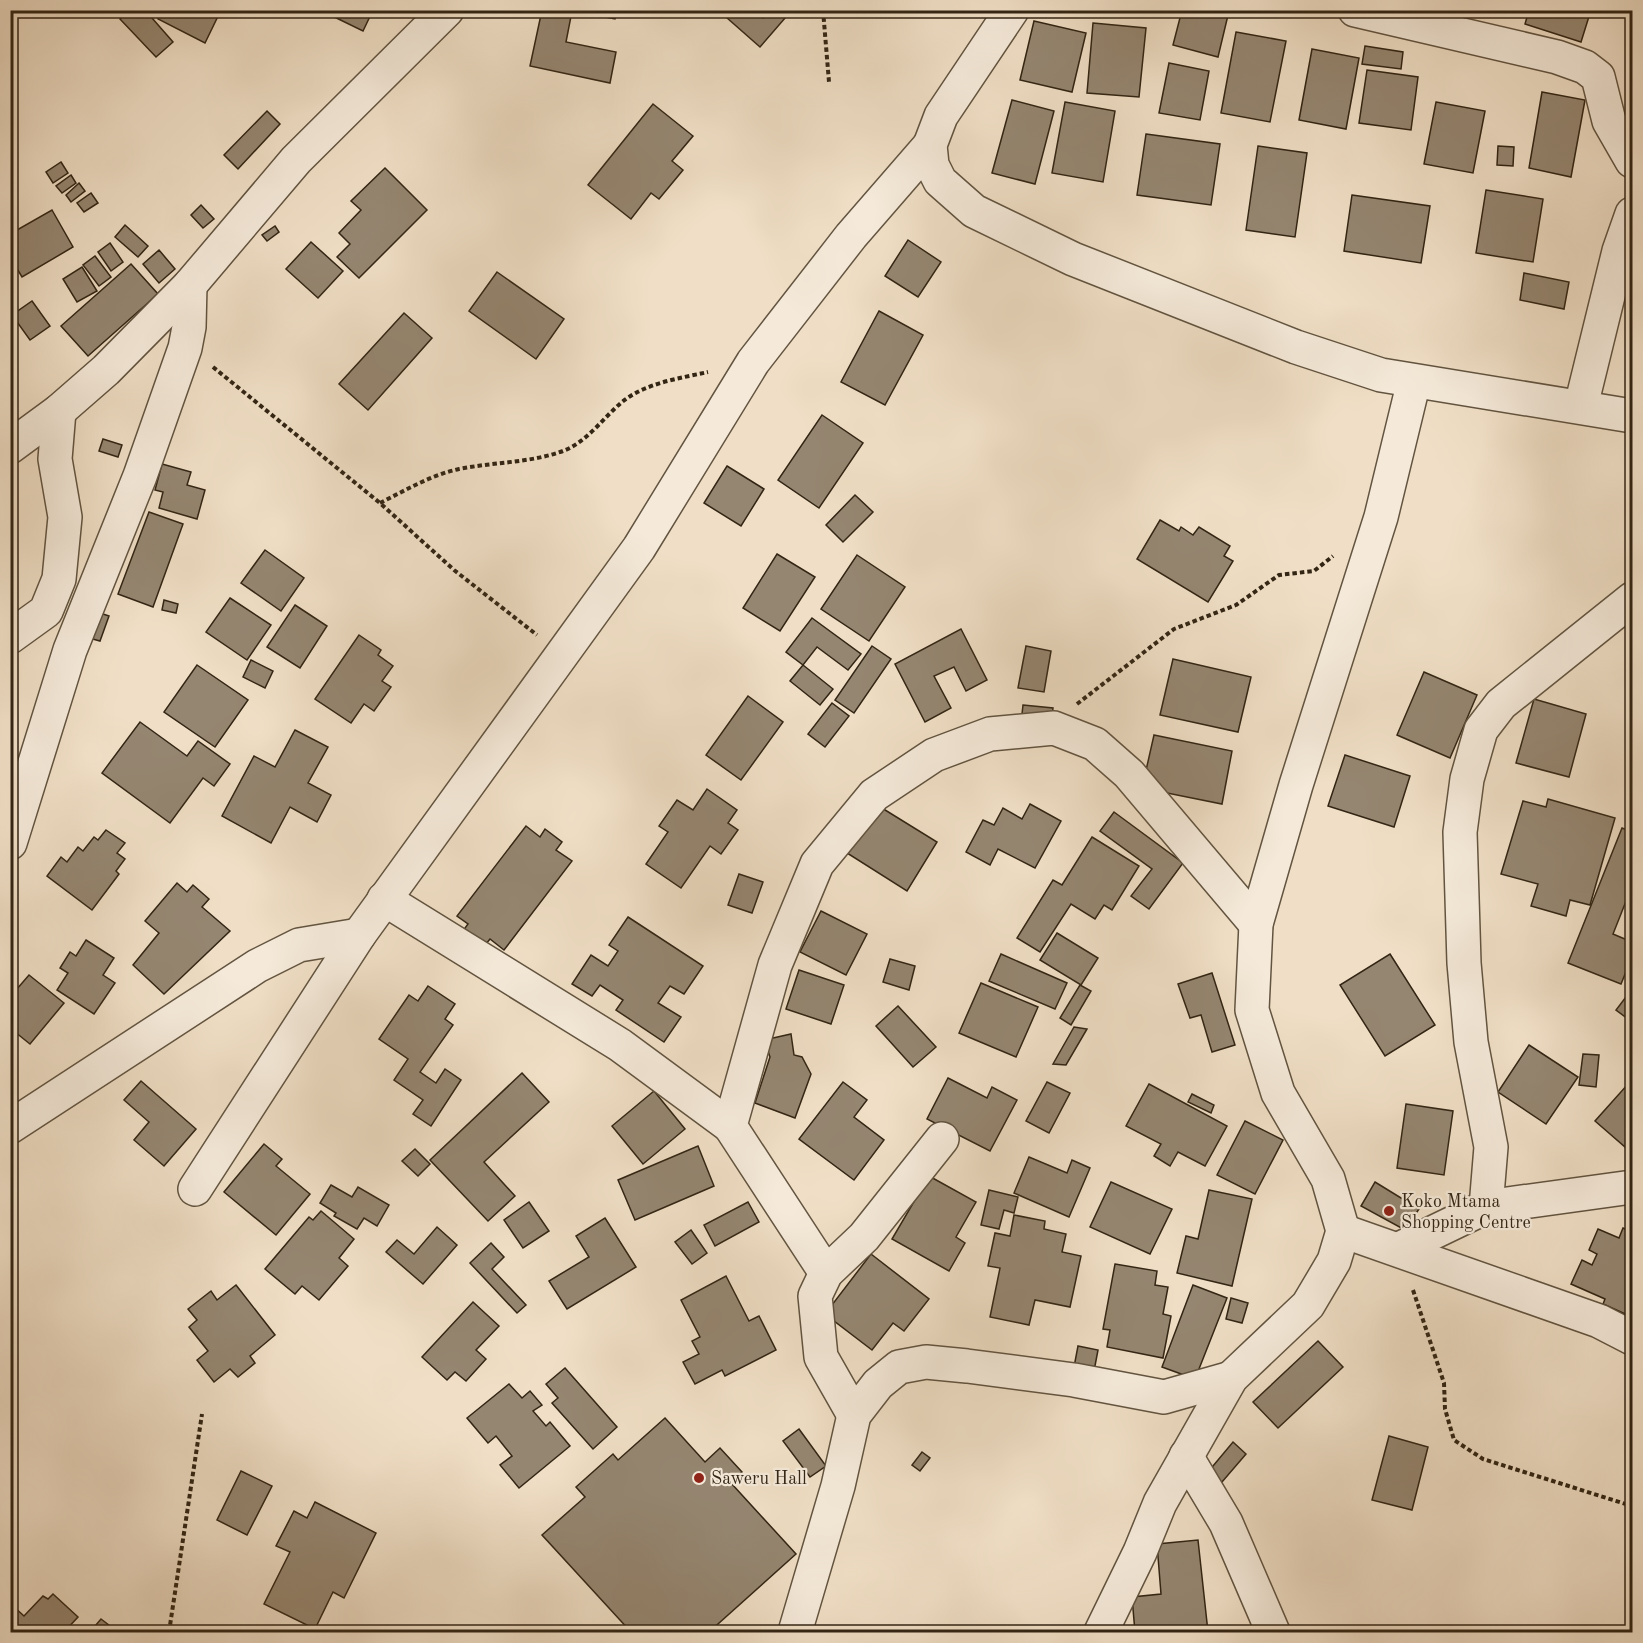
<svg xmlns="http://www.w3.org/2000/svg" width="1643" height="1643" font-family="'Old Standard TT',serif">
<rect width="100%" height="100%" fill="#f0dfc6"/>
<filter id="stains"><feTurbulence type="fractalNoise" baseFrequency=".00333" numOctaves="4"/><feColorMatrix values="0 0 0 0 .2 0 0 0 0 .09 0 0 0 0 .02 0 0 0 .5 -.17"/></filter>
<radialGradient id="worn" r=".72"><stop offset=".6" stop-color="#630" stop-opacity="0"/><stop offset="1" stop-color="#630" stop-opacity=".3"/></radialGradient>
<!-- building -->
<g fill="#958671" stroke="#322514" stroke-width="1.5">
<polygon points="129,10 145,10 173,42 156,57 120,19"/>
<polygon points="162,10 221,10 205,43 158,19"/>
<polygon points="320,10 373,10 363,31"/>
<polygon points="542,10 617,10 615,19 572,11 566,42 616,52 610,83 530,66"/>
<polygon points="718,10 753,10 763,18 769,10 792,10 760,47"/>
<polygon points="1182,10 1229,11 1218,57 1173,45"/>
<polygon points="1529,10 1591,10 1581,42 1525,24"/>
<polygon points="1034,21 1086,33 1072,92 1020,80"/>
<polygon points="1093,23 1146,28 1139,97 1087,93"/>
<polygon points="1236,32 1286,41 1270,122 1221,113"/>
<polygon points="1365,46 1403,52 1401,69 1362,64"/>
<polygon points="1312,49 1359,58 1346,129 1299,120"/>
<polygon points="1169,63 1209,71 1200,120 1159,113"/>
<polygon points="1367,70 1418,77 1411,130 1359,123"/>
<polygon points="1542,92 1585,100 1571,177 1529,168"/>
<polygon points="1012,100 1054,111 1035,184 992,173"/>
<polygon points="1065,102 1115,111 1103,182 1052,173"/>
<polygon points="1436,102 1485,111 1473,173 1424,164"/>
<polygon points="653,104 693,136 672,161 683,170 659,199 651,193 631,219 588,185"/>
<polygon points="267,111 280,124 238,169 224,155"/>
<polygon points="1146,134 1220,144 1211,205 1137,195"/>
<polygon points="1258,146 1307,153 1295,237 1246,230"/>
<polygon points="1498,146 1514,147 1513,166 1497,165"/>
<polygon points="61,162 68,173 53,183 46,172"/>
<polygon points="385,168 427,210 359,278 337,257 350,244 339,233 361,210 351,201"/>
<polygon points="71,175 76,183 62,193 56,186"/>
<polygon points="79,183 85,191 71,202 66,195"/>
<polygon points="1486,190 1543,199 1533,262 1476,253"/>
<polygon points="91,193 98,203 84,212 77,203"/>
<polygon points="1352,195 1430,206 1421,263 1344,251"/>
<polygon points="201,205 214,219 203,228 191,215"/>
<polygon points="52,210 73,247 22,277 10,257 10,234"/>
<polygon points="125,225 148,246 138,257 115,237"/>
<polygon points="275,226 279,232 267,241 262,235"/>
<polygon points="908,240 941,262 918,297 885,276"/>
<polygon points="311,242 343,271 318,298 286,269"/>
<polygon points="110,243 123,262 111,271 98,252"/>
<polygon points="159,250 175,269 159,283 143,264"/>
<polygon points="95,256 111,277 99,286 83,265"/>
<polygon points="131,264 158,294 88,356 61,326"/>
<polygon points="82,267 97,291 77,302 63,279"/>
<polygon points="497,272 564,319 536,359 469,311"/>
<polygon points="1524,273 1569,282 1564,309 1520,300"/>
<polygon points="32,301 50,326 30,340 12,315"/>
<polygon points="879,311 923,335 885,405 841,382"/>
<polygon points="404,313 432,338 368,410 339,384"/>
<polygon points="822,415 863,443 819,508 778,480"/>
<polygon points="103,439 122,445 118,457 99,451"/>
<polygon points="162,464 191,472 187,485 205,490 197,519 159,508 163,492 155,490"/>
<polygon points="727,466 764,489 741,526 704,503"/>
<polygon points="10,483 17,493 10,497"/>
<polygon points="855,495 873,512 843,542 826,525"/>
<polygon points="149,512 183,524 153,607 118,594"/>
<polygon points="1160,520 1179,531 1181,527 1193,535 1199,527 1230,546 1224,556 1233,561 1208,602 1137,559"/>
<polygon points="265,550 304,578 281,611 241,583"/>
<polygon points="777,554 815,577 780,631 743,608"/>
<polygon points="857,555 905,587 869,641 821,609"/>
<polygon points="230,598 271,625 247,660 206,632"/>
<polygon points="164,600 178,604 176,613 162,610"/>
<polygon points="295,605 327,626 300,668 267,647"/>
<polygon points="97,612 109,616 100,641 89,638"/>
<polygon points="812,618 861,654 848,670 817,647 803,665 786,652"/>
<polygon points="961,629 987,680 966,691 954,667 934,676 951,708 925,722 895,664"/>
<polygon points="359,635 381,650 378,655 393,666 382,681 391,687 374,711 364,704 351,723 315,699"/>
<polygon points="872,646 891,659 854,713 835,700"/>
<polygon points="1026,646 1051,651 1044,692 1018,688"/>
<polygon points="1173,659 1251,677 1238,732 1160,715"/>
<polygon points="251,660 273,671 265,688 243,677"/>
<polygon points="197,665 248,700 215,747 164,712"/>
<polygon points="803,665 833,689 820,705 790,681"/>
<polygon points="1424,672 1477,695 1450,758 1397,735"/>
<polygon points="748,696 783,722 741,780 706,755"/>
<polygon points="1534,699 1586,714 1569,777 1516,763"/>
<polygon points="832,703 849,716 825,747 808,734"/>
<polygon points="1023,705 1053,708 1051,726 1021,723"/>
<polygon points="140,722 187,756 198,741 230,764 214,786 203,778 170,823 102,773"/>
<polygon points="295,730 328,747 308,783 331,795 317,822 290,807 271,843 222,816 254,756 275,767"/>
<polygon points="1154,735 1232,751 1222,804 1142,788"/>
<polygon points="1345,755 1410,776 1394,827 1328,806"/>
<polygon points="707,789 737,810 728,823 738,830 721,854 710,846 681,888 646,864 668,832 659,826 677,800 693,810"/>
<polygon points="1548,799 1615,818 1590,905 1570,900 1566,916 1531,906 1538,884 1501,874 1523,801 1546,807"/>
<polygon points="1030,804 1061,821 1035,868 998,849 990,865 966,852 983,820 994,825 1003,808 1022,819"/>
<polygon points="877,805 937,842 907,891 847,853"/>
<polygon points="1114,812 1183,863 1149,909 1131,896 1152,869 1100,831"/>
<polygon points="526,826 540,837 545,829 562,842 556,850 572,861 504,950 490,939 481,950 460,935 468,924 457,916"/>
<polygon points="1622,828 1632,832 1632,886 1613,934 1632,942 1632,957 1621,984 1568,963"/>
<polygon points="106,830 125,843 117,853 125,859 116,871 119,874 92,910 47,876 61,857 67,862 78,847 83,851 94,837 98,840"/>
<polygon points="1092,837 1139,866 1112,910 1104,905 1095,919 1071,904 1040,952 1017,938 1053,880 1062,885"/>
<polygon points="739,874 763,882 752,913 728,905"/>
<polygon points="177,883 187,892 193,885 209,899 202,907 230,931 164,994 133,965 159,933 145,921"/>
<polygon points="821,911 867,934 846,975 800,952"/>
<polygon points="628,917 703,966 684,994 670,986 658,1003 681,1017 664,1042 616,1010 623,1000 600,985 592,996 572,984 591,955 608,966 618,951 609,945"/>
<polygon points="1057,933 1098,958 1081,985 1040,960"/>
<polygon points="86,940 114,958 103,975 115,983 94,1014 57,990 68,973 60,968 70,952 76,956"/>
<polygon points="1001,954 1067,983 1055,1009 989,981"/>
<polygon points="1390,954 1435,1025 1385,1056 1340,985"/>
<polygon points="890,959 915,966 909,990 883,982"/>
<polygon points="799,970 844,985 831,1024 786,1009"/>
<polygon points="1212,973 1235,1045 1212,1052 1201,1015 1190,1018 1178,984"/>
<polygon points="29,975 64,1003 30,1044 10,1028 10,997"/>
<polygon points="981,983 1038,1007 1016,1057 959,1033"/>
<polygon points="1080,985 1091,991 1071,1025 1060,1018"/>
<polygon points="428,986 455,1004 445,1019 453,1025 420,1072 436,1083 445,1069 461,1080 431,1126 413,1114 423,1100 394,1080 408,1059 379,1039 409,995 418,1001"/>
<polygon points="1632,989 1632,1022 1616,1010"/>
<polygon points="898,1006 936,1047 913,1067 876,1026"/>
<polygon points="1074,1027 1087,1029 1066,1065 1053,1064"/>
<polygon points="791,1034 794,1055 802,1057 811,1074 795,1118 755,1103 770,1057 764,1040"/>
<polygon points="1529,1045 1578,1077 1546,1124 1498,1092"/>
<polygon points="1583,1054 1599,1055 1596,1087 1579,1085"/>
<polygon points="522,1073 549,1102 484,1162 515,1196 488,1221 430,1160"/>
<polygon points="948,1078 987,1098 992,1087 1017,1100 990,1151 927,1119"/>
<polygon points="141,1081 196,1129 164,1166 134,1140 149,1122 124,1100"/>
<polygon points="843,1082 867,1100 854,1117 884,1140 854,1180 799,1139"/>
<polygon points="1047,1082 1070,1093 1049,1133 1026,1121"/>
<polygon points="1149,1084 1227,1126 1205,1166 1178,1152 1170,1166 1154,1156 1161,1144 1126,1126"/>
<polygon points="1628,1084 1632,1088 1632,1153 1595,1121"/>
<polygon points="654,1091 685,1129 643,1164 612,1126"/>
<polygon points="1192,1094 1214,1105 1211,1113 1188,1102"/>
<polygon points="1406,1104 1453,1111 1444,1175 1397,1168"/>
<polygon points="1245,1121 1283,1140 1255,1194 1217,1175"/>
<polygon points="264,1144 282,1159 276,1166 310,1194 276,1235 224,1192"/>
<polygon points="698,1146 714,1186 635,1220 618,1180"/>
<polygon points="415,1149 430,1164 418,1176 402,1161"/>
<polygon points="1029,1157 1067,1173 1072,1160 1090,1168 1069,1217 1014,1193"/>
<polygon points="929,1176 976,1202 956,1237 965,1243 949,1271 892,1239"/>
<polygon points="1111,1182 1172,1209 1150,1254 1090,1227"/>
<polygon points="1375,1182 1419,1209 1405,1230 1361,1206"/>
<polygon points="331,1185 352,1197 358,1187 389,1205 377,1226 364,1218 357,1229 334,1216 336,1213 320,1203"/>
<polygon points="989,1190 1018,1197 1014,1213 1004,1210 999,1229 981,1225"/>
<polygon points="1209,1190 1252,1199 1232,1286 1177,1273 1186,1236 1198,1239"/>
<polygon points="529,1202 549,1231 523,1248 504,1220"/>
<polygon points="748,1202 759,1222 715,1246 704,1225"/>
<polygon points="321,1211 354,1239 339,1258 348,1266 319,1300 302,1286 295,1294 265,1269 309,1217 313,1220"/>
<polygon points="1014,1215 1045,1221 1044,1229 1066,1234 1062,1252 1081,1256 1070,1307 1035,1300 1029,1325 990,1317 1000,1268 988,1266 995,1233 1010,1236"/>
<polygon points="605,1218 636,1267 567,1309 549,1281 589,1257 576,1236"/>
<polygon points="437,1227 457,1245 423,1284 386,1252 397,1240 414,1254"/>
<polygon points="1623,1228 1632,1232 1632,1317 1603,1304 1605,1299 1571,1284 1582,1260 1592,1265 1597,1254 1589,1250 1598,1229 1619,1238"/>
<polygon points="691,1230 707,1253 692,1264 675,1242"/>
<polygon points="491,1243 504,1257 492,1269 526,1305 517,1313 470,1263"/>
<polygon points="871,1254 929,1299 904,1331 893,1323 872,1350 825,1314"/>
<polygon points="1115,1264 1157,1271 1155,1285 1168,1287 1163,1314 1171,1316 1163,1358 1107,1347 1110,1330 1103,1329"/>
<polygon points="726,1276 749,1321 759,1316 776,1350 725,1376 722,1370 695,1384 683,1362 699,1354 692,1341 700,1337 681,1300"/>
<polygon points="236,1285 275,1335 250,1356 255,1363 238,1377 230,1369 214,1382 197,1360 208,1351 189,1327 197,1320 188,1309 211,1291 217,1300"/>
<polygon points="1193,1285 1227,1298 1195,1379 1162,1367"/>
<polygon points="1231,1298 1248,1303 1242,1323 1226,1319"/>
<polygon points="473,1302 499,1326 476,1350 486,1359 466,1381 455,1372 447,1380 422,1357"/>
<polygon points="1318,1341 1343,1367 1278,1428 1253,1402"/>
<polygon points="1078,1346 1098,1350 1094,1371 1074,1367"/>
<polygon points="565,1368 617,1427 593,1449 552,1403 558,1398 546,1384"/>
<polygon points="509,1384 522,1398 530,1391 542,1405 533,1411 546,1426 550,1422 570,1446 519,1488 500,1465 512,1456 496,1436 488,1443 467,1418"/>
<polygon points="665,1418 705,1462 720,1448 742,1472 731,1483 796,1554 709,1632 631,1632 542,1535 585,1497 576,1487 613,1454 618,1460"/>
<polygon points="799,1429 826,1466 810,1477 783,1441"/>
<polygon points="1389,1436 1428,1447 1412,1510 1372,1500"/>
<polygon points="1233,1442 1246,1454 1216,1489 1203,1478"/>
<polygon points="922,1452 930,1458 920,1471 912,1465"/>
<polygon points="241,1471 272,1486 247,1535 217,1520"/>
<polygon points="315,1502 376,1533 344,1598 333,1592 315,1629 264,1604 290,1552 276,1546 294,1511 307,1518"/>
<polygon points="1198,1540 1208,1632 1135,1632 1132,1597 1161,1594 1157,1544"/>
<polygon points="53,1594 78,1617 64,1632 10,1632 13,1606 24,1616 43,1596 48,1599"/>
<polygon points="101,1619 118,1632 90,1632"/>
</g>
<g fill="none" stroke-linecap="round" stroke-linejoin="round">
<defs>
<g id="minor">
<polyline points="1012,10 941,116 930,145 932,165 940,181 974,211 1073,259 1296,347 1381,375 1632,416"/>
<polyline points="1355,10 1557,57 1585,67 1598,77 1609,121 1632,161"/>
<polyline points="1581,406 1619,251 1632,214"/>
<polyline points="10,447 59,411 106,370 190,285 296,160 447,10"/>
<polyline points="10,637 46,611 59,579 65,517 55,459 59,411"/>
<polyline points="10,843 70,650 140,476 185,348 189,327 190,285"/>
<polyline points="384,899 620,1045 730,1126"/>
<polyline points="10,1127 257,966 299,945 359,935"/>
<polyline points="195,1189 359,935 639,548 753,362 851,236 930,145"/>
<polyline points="1486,1207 1491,1147 1471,1042 1464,963 1460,832 1467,779 1481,730 1501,704 1632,599"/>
<polyline points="1343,1231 1599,1321 1632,1338"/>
<polyline points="1399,1249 1486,1207 1632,1187"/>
<polyline points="826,1273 730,1126 775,965 817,864 874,795 934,755 990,734 1054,728 1095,744 1129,774 1256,924"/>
<polyline points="854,1415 821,1357 815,1296 826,1273 864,1237 942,1139"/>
<polyline points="1186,1456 1226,1523 1273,1632"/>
<polyline points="795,1632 838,1486 854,1415 878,1384 899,1367 926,1362 967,1366 1074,1380 1164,1397 1231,1378"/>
<polyline points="1101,1632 1140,1552 1160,1503 1231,1378 1308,1305 1334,1261 1343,1231 1328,1179 1278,1093 1252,1010 1256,924 1296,785 1381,517 1414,381"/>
</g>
</defs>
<!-- minor casing -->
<use href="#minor" stroke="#625440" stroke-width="36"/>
<!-- path -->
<g stroke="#322514" stroke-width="4" stroke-dasharray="4.5 3" stroke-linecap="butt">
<polyline points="823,10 829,82"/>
<polyline points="213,367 380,503 454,570 537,635"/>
<path d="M380 503C406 490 431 475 459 469 494 462 530 463 563 451 587 442 603 418 622 402 645 383 681 378 708 372"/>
<polyline points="1077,704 1174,629 1236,605 1279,575 1314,571 1333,556"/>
<polyline points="1413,1290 1444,1383 1445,1409 1454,1440 1483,1459 1632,1506"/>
<polyline points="169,1632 202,1414"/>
</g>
<!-- minor -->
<use href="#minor" stroke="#f5eada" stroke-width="33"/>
</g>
<!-- markers -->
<g fill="#8f2418" stroke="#f5eada" stroke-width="2">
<circle cx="1389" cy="1211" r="6"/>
<circle cx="699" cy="1478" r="6"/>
</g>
<g text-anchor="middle" stroke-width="4.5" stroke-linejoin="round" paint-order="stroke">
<!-- poi labels -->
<g font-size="18" fill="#322514" stroke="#f5eada" text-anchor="start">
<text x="1401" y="1207">Koko Mtama<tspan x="1401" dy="21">Shopping Centre</tspan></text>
<text x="711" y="1484">Saweru Hall</text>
</g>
</g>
<!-- margin -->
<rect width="1643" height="1643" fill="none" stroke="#f0dfc6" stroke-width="36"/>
<rect x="12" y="12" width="1619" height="1619" fill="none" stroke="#322514" stroke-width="3"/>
<rect x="18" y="18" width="1607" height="1607" fill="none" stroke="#322514" stroke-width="1.5"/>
<rect width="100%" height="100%" filter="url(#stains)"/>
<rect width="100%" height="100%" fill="url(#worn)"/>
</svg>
